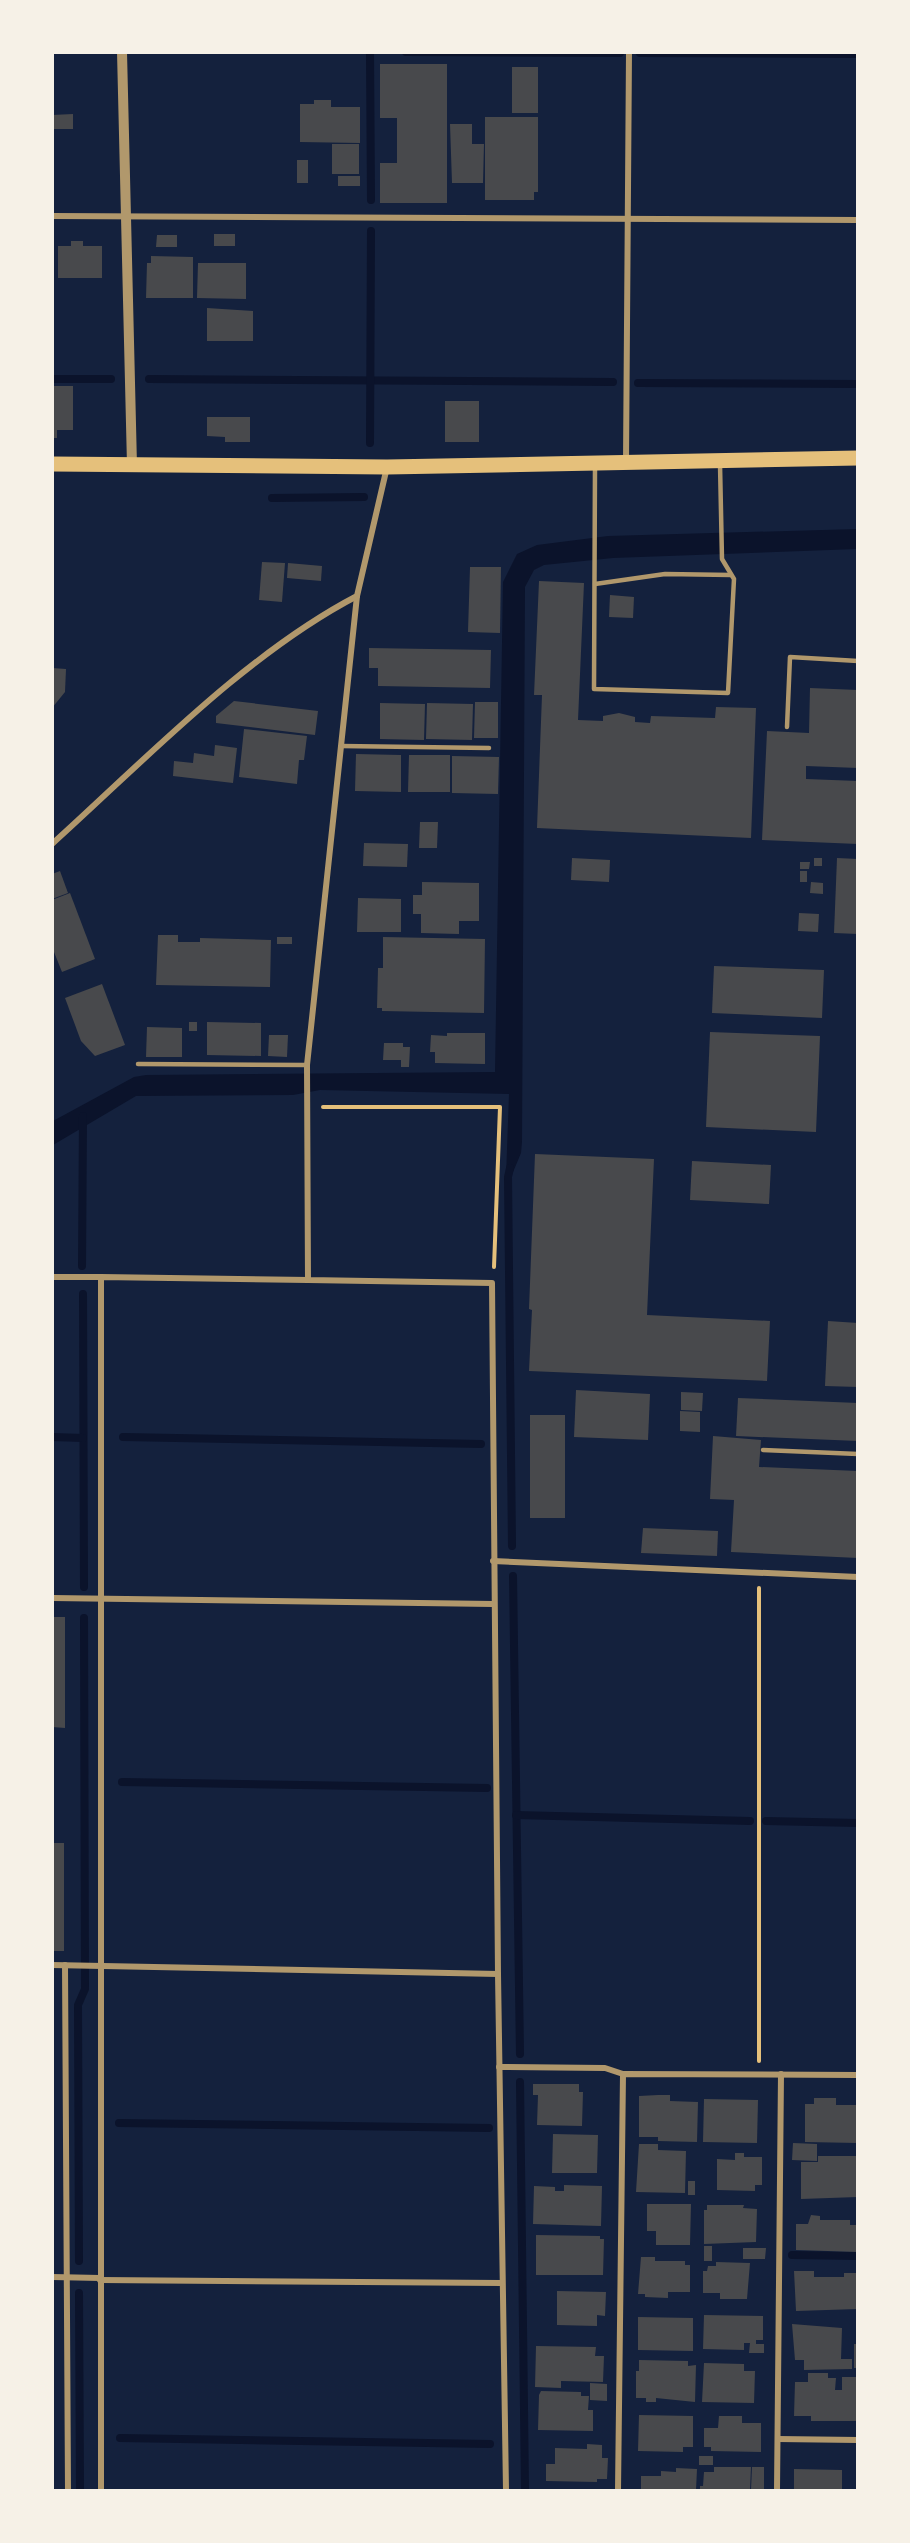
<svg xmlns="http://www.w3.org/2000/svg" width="910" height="2543" font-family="Ubuntu,sans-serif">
<rect width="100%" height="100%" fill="#14213d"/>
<!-- water -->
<polygon fill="#0b132b" points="857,529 857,549 613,558 544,565 534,570 525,587 522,1142 521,1153 511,1177 506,1177 509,1094 320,1090 293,1095 136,1096 53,1145 53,1121 134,1077 146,1075 495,1072 503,582 517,554 537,545 608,536"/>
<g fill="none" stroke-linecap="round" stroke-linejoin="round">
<!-- stream -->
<g stroke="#0b132b" stroke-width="8">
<polyline points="370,52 371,200"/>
<polyline points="406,52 620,53"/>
<polyline points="640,53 858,54"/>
<polyline points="52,379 111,379"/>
<polyline points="149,379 613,382"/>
<polyline points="638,383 858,384"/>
<polyline points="370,443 371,231"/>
<polyline points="272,498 364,497"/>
<polyline points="510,1168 508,1177 512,1546"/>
<polyline points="82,1266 83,1116"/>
<polyline points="83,1294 84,1587"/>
<polyline points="52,1437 83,1438"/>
<polyline points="123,1437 481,1444"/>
<polyline points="513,1576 520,2054"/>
<polyline points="122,1782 487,1788"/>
<polyline points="516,1815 750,1821"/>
<polyline points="766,1821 858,1823"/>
<polyline points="520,2082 525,2490"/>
<polyline points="119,2123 489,2128"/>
<polyline points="792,2255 858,2256"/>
<polyline points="79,2261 78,2005 85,1989 84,1618"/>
<polyline points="79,2293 80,2490"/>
<polyline points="120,2438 490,2444"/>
</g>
</g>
<!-- building -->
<g fill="#48494c">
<polygon points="380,64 447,64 447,203 380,203 380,163 397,163 397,118 380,118"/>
<rect x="512" y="67" width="26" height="46"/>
<polygon points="314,100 331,100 331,107 360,107 360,143 300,142 300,104 314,104"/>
<polygon points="73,114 73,129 52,129 52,115"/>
<polygon points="485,117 538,117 538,192 534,192 534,200 485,200"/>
<polygon points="450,124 472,124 472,144 484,144 483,183 452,183"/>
<rect x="332" y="144" width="27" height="30"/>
<rect x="297" y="160" width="11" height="23"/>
<rect x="338" y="176" width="22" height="10"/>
<rect x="214" y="234" width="21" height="12"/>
<polygon points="157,235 177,235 177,247 156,247"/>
<polygon points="71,241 83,241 83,246 102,246 102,278 58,278 58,246 71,246"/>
<polygon points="151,256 193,257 193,298 146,298 147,263 151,263"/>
<polygon points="198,263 246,263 246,299 197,298"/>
<polygon points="207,308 253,311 253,341 207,341"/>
<polygon points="52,386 73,386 73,430 57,430 57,438 52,438"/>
<rect x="445" y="401" width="34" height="41"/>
<polygon points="207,417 250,417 250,442 225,442 225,437 207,436"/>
<polygon points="262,562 285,563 282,602 259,600"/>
<polygon points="288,563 322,566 321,581 287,578"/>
<polygon points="470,567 501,567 500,633 468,632"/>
<polygon points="539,581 584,583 578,720 603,721 603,716 619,713 635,717 635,722 650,723 651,716 715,718 716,707 756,708 751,838 537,828 542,695 534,695"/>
<polygon points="610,595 634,597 633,618 609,617"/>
<polygon points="369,648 491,650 490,688 378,686 378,668 369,668"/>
<polygon points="52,668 66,669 65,692 52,708"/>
<polygon points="810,688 858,690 858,768 806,766 806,779 858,781 858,844 762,840 767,731 809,733"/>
<polygon points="234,701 318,711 315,735 216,723 216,716"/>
<polygon points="475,702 498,702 498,738 474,738"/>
<polygon points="380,703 425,704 424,740 380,739"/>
<polygon points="427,703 473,704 472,740 426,739"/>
<polygon points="244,729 307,736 304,760 299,760 297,784 239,777"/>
<polygon points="215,745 237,748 233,783 173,776 174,761 193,763 194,753 214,756"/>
<polygon points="356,754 401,755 401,792 355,791"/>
<polygon points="409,755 450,755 450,792 408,792"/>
<polygon points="452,756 499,757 498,794 452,793"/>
<polygon points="420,822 438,822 437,848 419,848"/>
<polygon points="364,843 408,844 407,867 363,866"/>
<polygon points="572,858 610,860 609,882 571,880"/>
<rect x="814" y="858" width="8" height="8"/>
<polygon points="837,858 858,859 858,934 834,933"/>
<polygon points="800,862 810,862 809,869 800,869"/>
<polygon points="60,871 68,893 52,899 52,874"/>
<rect x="800" y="871" width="7" height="11"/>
<polygon points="422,882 479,883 479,921 459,921 459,934 421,933 421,914 413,914 413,895 422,895"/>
<polygon points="811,882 823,883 823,894 810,893"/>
<polygon points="70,893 95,959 62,972 52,947 52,900"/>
<polygon points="358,898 401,899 401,932 357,932"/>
<polygon points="799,913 819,914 818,932 798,931"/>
<polygon points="158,935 178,935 178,942 200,942 200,938 271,940 270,987 156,985"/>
<rect x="277" y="937" width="15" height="7"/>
<polygon points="383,937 485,939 484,1013 382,1011 382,1008 377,1008 378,968 383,968"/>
<polygon points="714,966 824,970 822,1018 712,1013"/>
<polygon points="102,984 125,1045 95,1056 81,1041 65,998"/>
<rect x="189" y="1022" width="8" height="9"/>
<polygon points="207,1022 261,1023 261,1056 207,1055"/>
<polygon points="147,1027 182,1028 182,1057 146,1057"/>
<polygon points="710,1032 820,1036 816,1132 706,1127"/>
<polygon points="447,1033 485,1033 485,1064 435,1063 435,1052 430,1052 431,1035 447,1036"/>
<polygon points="269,1035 288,1035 287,1057 268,1056"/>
<polygon points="384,1043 403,1043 403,1047 410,1047 409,1067 401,1067 401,1060 383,1060"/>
<polygon points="535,1154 654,1159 647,1315 770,1321 767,1381 529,1371 532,1310 529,1309"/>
<polygon points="692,1161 771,1165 769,1204 690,1200"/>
<polygon points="828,1321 858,1323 858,1387 825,1386"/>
<polygon points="576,1390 650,1394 648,1440 574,1437"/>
<polygon points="681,1392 703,1393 702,1411 681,1410"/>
<polygon points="738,1398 858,1403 858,1441 736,1436"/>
<polygon points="680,1411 700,1412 700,1432 680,1431"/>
<rect x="530" y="1415" width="35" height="103"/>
<polygon points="713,1436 761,1440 759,1467 858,1471 858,1558 731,1552 734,1500 710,1499"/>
<polygon points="643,1528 718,1531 717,1556 641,1553"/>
<polygon points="52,1617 65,1617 65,1728 52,1727"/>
<rect x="52" y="1843" width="12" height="108"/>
<polygon points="533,2084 579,2084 579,2092 583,2092 582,2126 537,2125 538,2095 533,2095"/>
<polygon points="658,2095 670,2095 670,2101 698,2102 697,2142 658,2141 658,2137 639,2137 639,2096"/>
<polygon points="814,2098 836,2098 836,2105 858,2105 858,2143 805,2142 805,2104 814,2104"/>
<polygon points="704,2099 758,2100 757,2143 703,2142"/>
<polygon points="553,2134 598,2135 597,2173 552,2173"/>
<polygon points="793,2143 817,2144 817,2161 792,2160"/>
<polygon points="639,2144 658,2144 658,2150 686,2151 685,2193 636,2192"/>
<polygon points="735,2153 744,2153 744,2157 762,2157 762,2185 755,2185 755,2191 717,2190 717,2159 735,2160"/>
<polygon points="818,2156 858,2156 858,2197 801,2199 801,2162 818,2162"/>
<rect x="688" y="2181" width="7" height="14"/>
<polygon points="564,2185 602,2186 601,2226 533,2224 534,2186 555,2187 555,2191 564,2191"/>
<polygon points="647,2204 691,2204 690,2245 656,2245 656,2231 647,2231"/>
<polygon points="707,2205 744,2205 743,2208 757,2209 756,2242 704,2244 704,2210 707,2210"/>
<polygon points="811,2215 820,2216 820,2220 850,2220 850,2225 858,2225 858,2252 796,2250 796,2224 808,2224"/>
<polygon points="536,2235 600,2236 600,2239 604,2239 603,2275 536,2275"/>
<rect x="704" y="2246" width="8" height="15"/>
<polygon points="743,2248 766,2248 765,2259 743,2259"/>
<polygon points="641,2257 655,2257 655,2261 685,2261 685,2265 690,2265 690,2292 668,2292 668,2298 645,2297 645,2294 638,2294"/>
<polygon points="716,2262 750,2263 747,2299 720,2299 720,2293 703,2293 703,2271 707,2271 708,2266 716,2266"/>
<polygon points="794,2271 814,2271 814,2277 844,2277 844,2273 858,2273 858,2309 796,2311"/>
<polygon points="557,2291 606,2292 605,2316 597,2315 597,2326 557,2325"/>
<polygon points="704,2315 763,2316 763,2340 756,2340 756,2344 764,2344 764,2353 749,2353 750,2343 744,2343 744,2350 703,2349"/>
<polygon points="638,2317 693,2318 693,2351 638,2350"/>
<polygon points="792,2324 842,2328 841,2359 852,2359 852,2369 804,2370 804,2360 795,2360"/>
<rect x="854" y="2344" width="4" height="24"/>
<polygon points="536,2346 596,2347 595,2356 604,2356 603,2382 561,2381 561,2388 535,2387"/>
<polygon points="639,2360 688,2361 688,2366 696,2365 695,2402 656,2398 656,2402 646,2402 646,2398 636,2398 636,2371 639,2371"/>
<polygon points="704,2363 744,2364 744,2371 755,2371 754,2403 702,2402"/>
<polygon points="808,2373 828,2373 828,2378 836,2378 835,2390 842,2390 842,2377 858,2377 858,2421 811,2421 811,2416 794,2416 795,2382 808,2382"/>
<polygon points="590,2383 607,2384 607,2401 590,2400"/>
<polygon points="541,2391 581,2392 581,2396 589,2396 588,2410 593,2410 593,2431 538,2430 539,2395"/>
<polygon points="639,2415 693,2416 693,2447 683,2447 683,2452 638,2451"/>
<polygon points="719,2416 742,2416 742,2423 761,2423 761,2452 711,2451 711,2447 704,2447 704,2428 718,2428"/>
<polygon points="587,2444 602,2445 602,2458 608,2458 607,2479 597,2479 597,2482 546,2481 546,2464 555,2464 555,2448 587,2449"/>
<rect x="699" y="2456" width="14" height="9"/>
<polygon points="714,2467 751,2467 750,2490 700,2490 700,2486 703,2486 704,2472 714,2472"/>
<polygon points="752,2467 764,2467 764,2490 751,2490"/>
<polygon points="676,2468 697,2469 696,2490 641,2490 641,2476 661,2476 661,2471 676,2472"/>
<polygon points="794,2469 842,2470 842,2490 794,2490"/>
</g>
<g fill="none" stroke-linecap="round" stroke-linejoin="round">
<!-- path -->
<g stroke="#e5c07b" stroke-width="4">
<polyline points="323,1107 500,1107 494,1267"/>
<polyline points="759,1588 759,2061"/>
</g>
<!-- service -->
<g stroke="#b1986c" stroke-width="4.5">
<polyline points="595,466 594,689 728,693 734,579 722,559 720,464"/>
<polyline points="595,584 665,574 731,575"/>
<polyline points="787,727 790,657 858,661"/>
<polyline points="341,746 489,748"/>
<polyline points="138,1064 307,1065"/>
<polyline points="763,1450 858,1454"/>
</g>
<!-- minor -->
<g stroke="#b1986c" stroke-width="6">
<polyline points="52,216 858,220"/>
<polyline points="626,462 629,52"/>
<polyline points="357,596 307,1065 308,1280 492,1283 498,1974 506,2490"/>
<path d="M52 844C146 759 246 654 357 596L387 467"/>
<polyline points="52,1277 101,1277"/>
<polyline points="493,1561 858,1577"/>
<polyline points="52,1598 493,1604"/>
<polyline points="52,1965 498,1974"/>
<polyline points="65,1965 68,2490"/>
<polyline points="499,2067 605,2068 623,2074"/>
<polyline points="52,2277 100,2278"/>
<polyline points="100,2280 502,2283"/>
<polyline points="778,2439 858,2440"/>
<polyline points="101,2490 101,1277 308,1280"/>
<polyline points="618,2490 623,2074 858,2075"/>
<polyline points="777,2490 781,2074"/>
</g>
<!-- tertiary -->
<polyline stroke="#b1986c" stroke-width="10" points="122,52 132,465"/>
<!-- primary -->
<polyline stroke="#e5c07b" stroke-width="15" points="52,464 387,467 858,458"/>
</g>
<!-- border -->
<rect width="910" height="2543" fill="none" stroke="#f6f1e7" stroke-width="108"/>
</svg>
